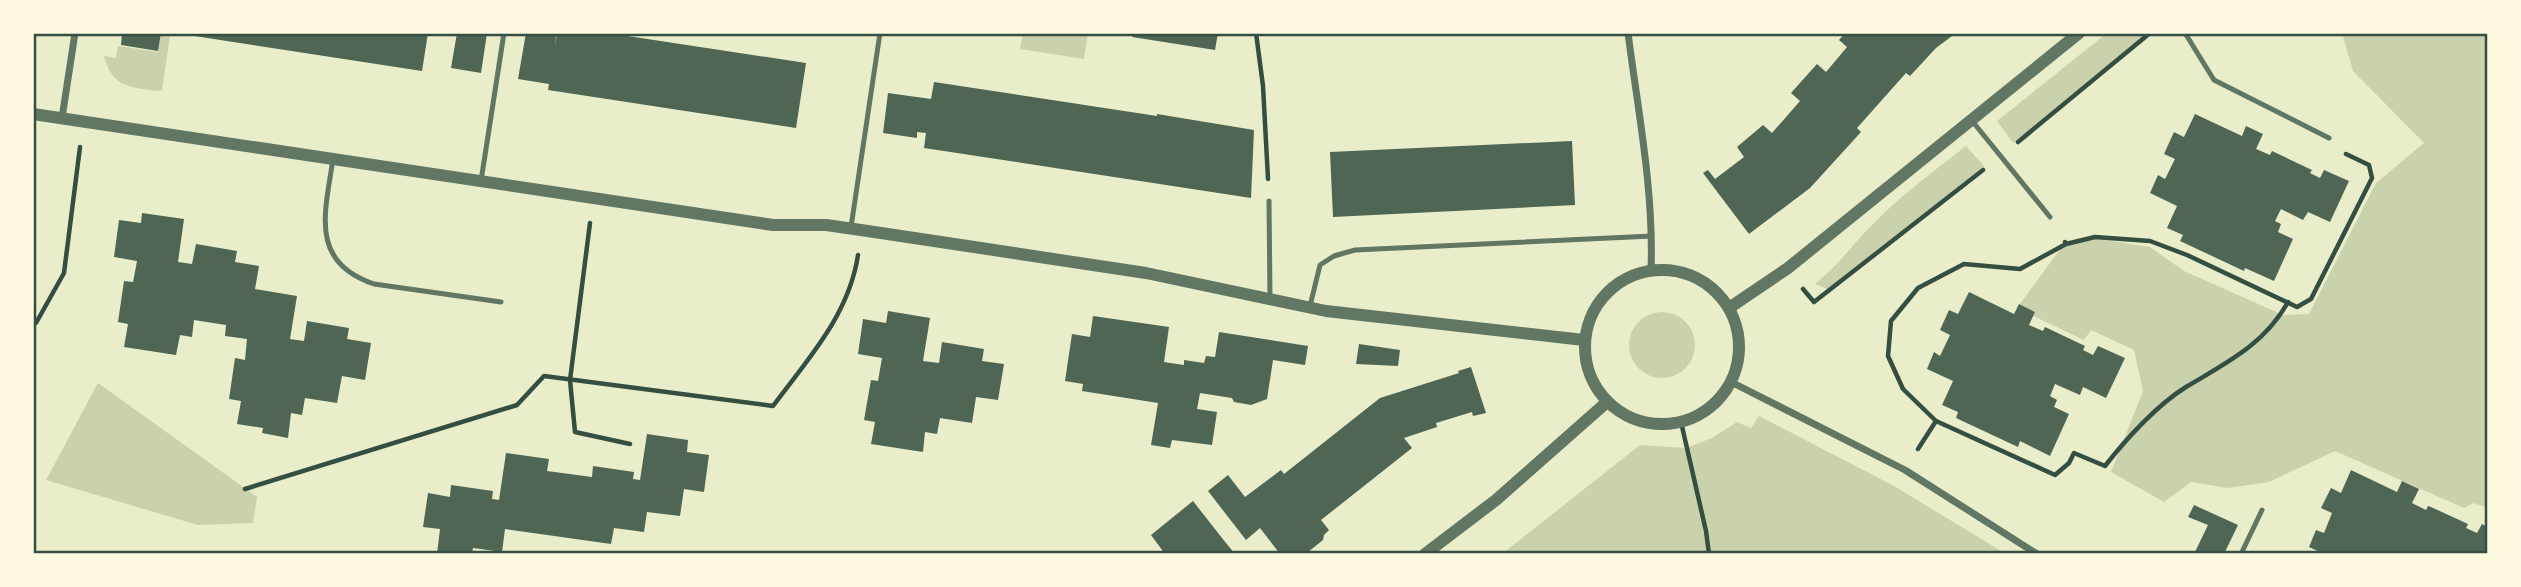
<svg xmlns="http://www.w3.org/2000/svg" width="2521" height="587" font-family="'Asap Condensed',sans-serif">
<rect width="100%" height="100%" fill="#e9edc9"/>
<!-- green -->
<g fill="#cad2ad">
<polygon points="1023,33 1088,33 1084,59 1020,49"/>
<polygon points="2107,33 2154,33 2013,143 1997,121"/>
<polygon points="2342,33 2488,33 2488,508 2474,503 2464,508 2335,451 2269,482 2227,488 2191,482 2164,502 2111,472 2143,391 2134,350 2091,330 2084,340 2017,308 2061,248 2091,238 2150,247 2184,271 2283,315 2309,314 2376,183 2424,143 2353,71"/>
<path d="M161 34 170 36 162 90 157 91C129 87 112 87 104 56L116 58 118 46 158 52Z"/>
<path d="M1966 146 1984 166 1827 289 1815 284C1837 267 1852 245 1871 226 1900 196 1934 171 1966 146Z"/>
<circle cx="1662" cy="345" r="33"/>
<polygon points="98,383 257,497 253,523 198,525 46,480"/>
<polygon points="1759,416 1894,486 2006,554 1502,554 1640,445 1686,448 1712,438 1737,422 1751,428"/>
</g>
<!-- building -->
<g fill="#4f6655">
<polygon points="122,33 161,33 158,51 121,45"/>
<polygon points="175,33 428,33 422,71"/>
<polygon points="457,33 487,33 481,73 451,68"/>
<polygon points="526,33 556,36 555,45 557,33 608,33 806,63 796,128 548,90 549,84 518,79"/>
<polygon points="1133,33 1218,33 1215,50 1132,37"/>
<polygon points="1845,33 1956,33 1936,48 1910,76 1906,73 1857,128 1861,132 1810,188 1749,234 1703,173 1708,170 1715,179 1744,157 1737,147 1763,125 1772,133 1800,101 1791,93 1817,64 1826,72 1847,47 1839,40"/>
<polygon points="934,82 1157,116 1157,114 1254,130 1251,198 924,148 926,133 917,132 917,138 883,133 888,93 931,99"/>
<polygon points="2195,114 2242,136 2246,126 2263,134 2256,149 2270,155 2272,151 2312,170 2310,173 2320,178 2324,170 2349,181 2330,222 2308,212 2303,220 2281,209 2275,221 2281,224 2278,232 2293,239 2274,281 2245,268 2244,271 2180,241 2183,235 2167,228 2177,206 2150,193 2158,175 2165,179 2175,159 2164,154 2174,132 2184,137"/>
<polygon points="1572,141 1575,205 1333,217 1330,152"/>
<polygon points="142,213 184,219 178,262 192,264 196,244 237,251 235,262 259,266 255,289 297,296 290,339 304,341 307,321 349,328 347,339 371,343 365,380 342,376 337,403 305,398 302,415 291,413 288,438 262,433 263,428 237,424 241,401 229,399 235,358 245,360 247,339 225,336 226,325 194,320 192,337 180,335 176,355 124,347 128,324 118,322 124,281 133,282 137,261 114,257 119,220 141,223"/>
<polygon points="1969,292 2014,314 2019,304 2035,312 2029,325 2043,331 2045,327 2085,346 2083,350 2093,355 2098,346 2125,358 2106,398 2083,387 2080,395 2055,384 2050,396 2057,400 2054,407 2069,414 2050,456 2020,441 2018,447 1956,418 1958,412 1942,405 1953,381 1927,369 1934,352 1940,356 1950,335 1940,330 1949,310 1958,314"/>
<polygon points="888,311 930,318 923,361 939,363 942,342 984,349 982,361 1004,364 998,400 976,397 972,423 940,418 937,434 925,432 923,452 871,444 875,422 864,420 871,380 878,381 882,358 858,354 863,319 886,323"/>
<polygon points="1093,316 1169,327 1164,362 1184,365 1184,360 1204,363 1206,356 1215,357 1219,332 1308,346 1305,365 1273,360 1267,399 1251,405 1234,402 1232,398 1200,393 1197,409 1217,412 1212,445 1172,440 1170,448 1151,445 1158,403 1082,391 1083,384 1065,381 1072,334 1090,337"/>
<polygon points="1359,344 1400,350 1398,366 1356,364"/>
<polygon points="1471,367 1486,413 1473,416 1472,412 1436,423 1437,427 1404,438 1412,448 1321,520 1329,530 1324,535 1323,540 1308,552 1280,554 1260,528 1246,540 1208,491 1228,475 1245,497 1281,470 1284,474 1380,398 1459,373 1458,371"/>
<polygon points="647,434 688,440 687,452 709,455 704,492 684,489 680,516 647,512 644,532 614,528 611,544 505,529 502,552 473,548 472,554 437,554 440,529 423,527 428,493 450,497 451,485 493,491 492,499 499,500 506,453 549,459 547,471 592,477 593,466 634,472 633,479 640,480"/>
<polygon points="2351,470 2397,492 2402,481 2419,489 2412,503 2426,510 2428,506 2431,507 2468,524 2466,528 2477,533 2482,524 2488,527 2488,554 2324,554 2309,547 2316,530 2324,533 2332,513 2321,508 2331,488 2341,493"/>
<polygon points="1193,501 1222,538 1235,554 1165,554 1151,535"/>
<polygon points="2194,505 2238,525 2224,554 2195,552 2208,525 2188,517"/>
</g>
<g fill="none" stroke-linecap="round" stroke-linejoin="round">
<!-- path -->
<g stroke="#344e41" stroke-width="4.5">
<polyline points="1256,33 1263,86 1268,179"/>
<polyline points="2018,142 2150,33"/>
<polyline points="590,223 570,380 575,432 630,444"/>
<polyline points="2066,244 2095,237 2150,241 2187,255 2297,307 2311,299 2372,178 2369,165 2346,154"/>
<polyline points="1803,289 1814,302 1983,170"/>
<polyline points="33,323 36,323 64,273 80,147"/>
<path d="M1936 421 2055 475 2069 463 2074 453 2105 466C2126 439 2157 405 2186 387 2226 363 2264 345 2288 302"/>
<polyline points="1681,422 1706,531 1709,554"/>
<polyline points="1918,449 1936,421 1903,389 1888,356 1891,321 1918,288 1964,264 2020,269 2066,244 2065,242"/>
<path d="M245 489 517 405 544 376 773 406C808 359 849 315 858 255"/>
</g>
<!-- service -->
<g stroke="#617663" stroke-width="5">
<polyline points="2185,33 2214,80 2329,138"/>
<polyline points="1973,122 2050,217"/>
<path d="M333 159C325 213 309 262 374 284L501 302"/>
<polyline points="481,181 504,33"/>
<polyline points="1269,201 1270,299"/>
<polyline points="851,227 880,33"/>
<polyline points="1310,306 1320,265 1334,256 1355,250 1652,236"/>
<polyline points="2241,554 2262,510"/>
</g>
<!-- minor -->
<g stroke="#617663" stroke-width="7">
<path d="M1628 33C1638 111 1654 191 1651 270"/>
<polyline points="62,118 75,33"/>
<polyline points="1731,382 1905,470 2037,554"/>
</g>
<!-- tertiary -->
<g stroke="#617663" stroke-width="12">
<polyline points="33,114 773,225 826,225 861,230 1146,273 1326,311 1584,340"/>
<circle cx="1662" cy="347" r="77"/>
<polyline points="1729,308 1788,268 2079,33"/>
<polyline points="1425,554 1496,500 1607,402"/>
</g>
</g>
<!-- border -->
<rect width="2521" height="587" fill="none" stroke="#fefae0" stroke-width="70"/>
<rect x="35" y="35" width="2451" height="517" fill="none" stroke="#344e41" stroke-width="2.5"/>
</svg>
